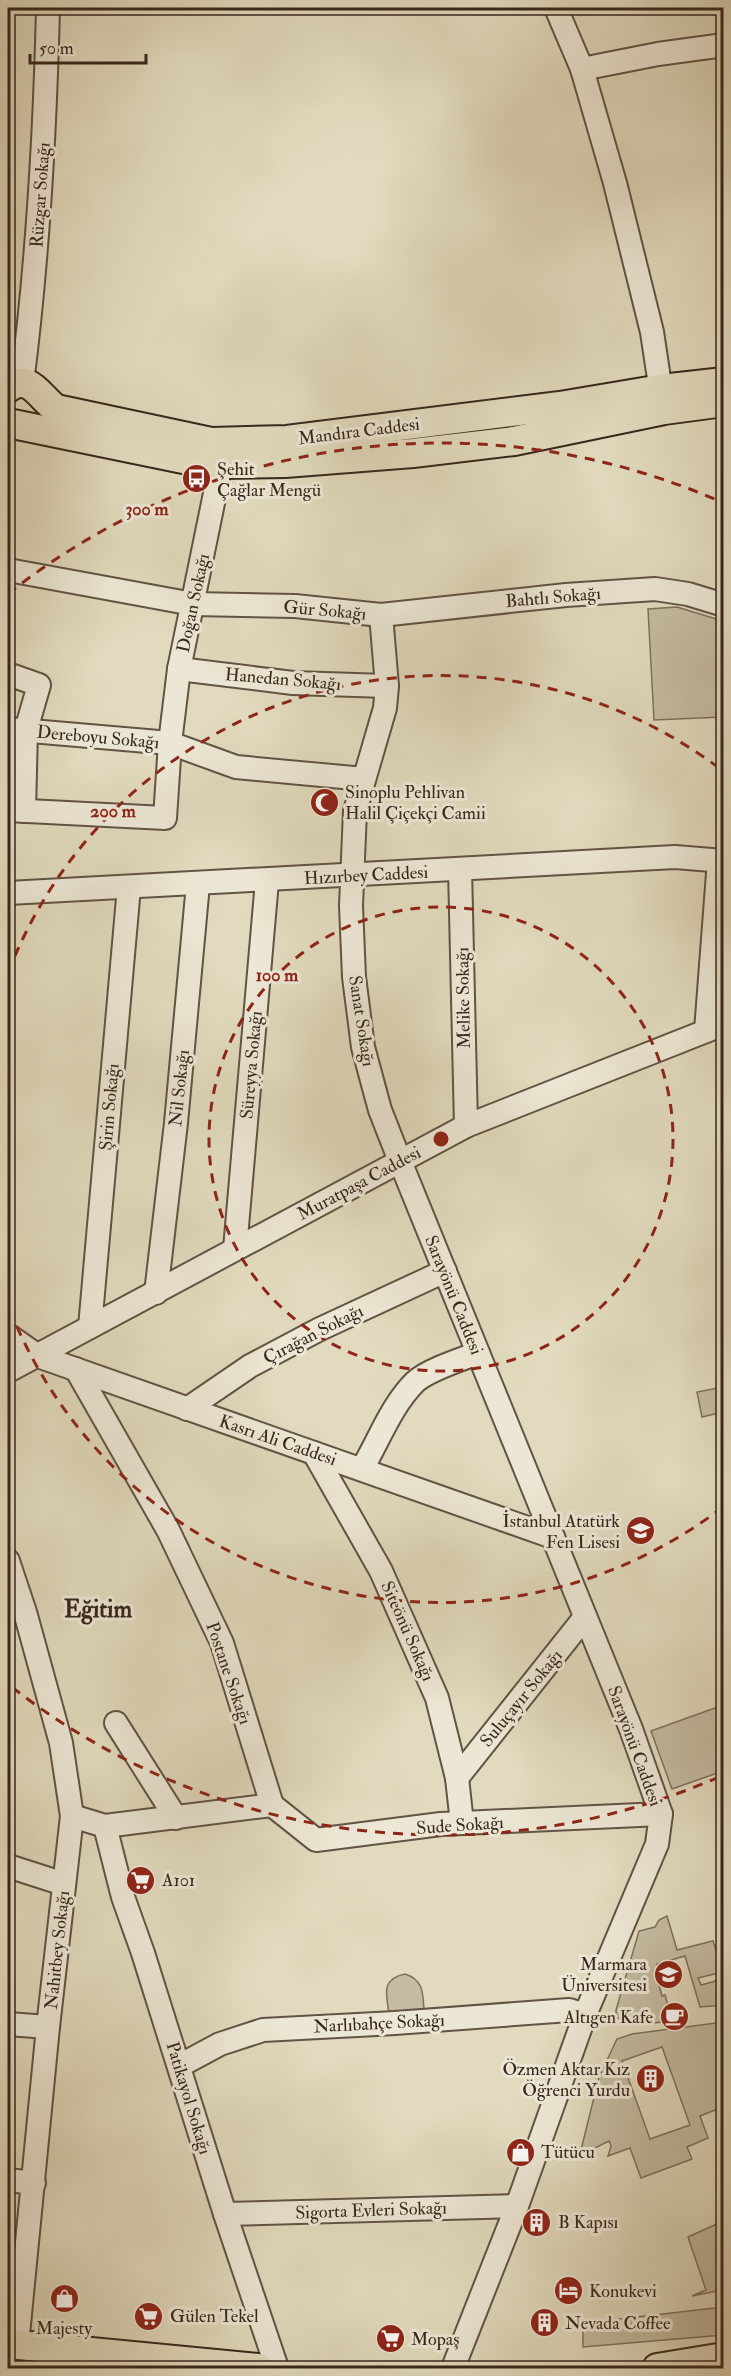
<svg xmlns="http://www.w3.org/2000/svg" width="731" height="2376" font-family="'IM FELL Double Pica',serif">
<rect width="100%" height="100%" fill="#e1dabe"/>
<filter id="stains"><feTurbulence type="fractalNoise" baseFrequency=".00333" numOctaves="4"/><feColorMatrix values="0 0 0 0 .2 0 0 0 0 .09 0 0 0 0 .02 0 0 0 .5 -.17"/></filter>
<radialGradient id="worn" r=".72"><stop offset=".6" stop-color="#630" stop-opacity="0"/><stop offset="1" stop-color="#630" stop-opacity=".3"/></radialGradient>
<!-- green -->
<g fill="#c4bba2" stroke="#7e705f" stroke-width="1.5" fill-rule="evenodd">
<polygon points="677,607 723,621 723,717 654,720 648,609"/>
<polygon points="723,1387 723,1412 702,1417 697,1392"/>
<polygon points="723,1705 723,1771 672,1789 651,1731"/>
<path d="M667 1916 677 1950 713 1941 716 1950 723 1948V1972L698 1978 701 1985 723 1979V2005L700 2007 685 1956 657 1964 662 1983 659 1985 662 1996 665 1995 671 2016 667 2021C649 2024 633 2027 616 2017V2010L639 1931 655 1927 659 1920Z"/>
<path d="M405 1974C424 1980 423 1994 424 2011L389 2013C386 1994 381 1979 405 1974Z"/>
<path d="M723 2022V2107L700 2116 708 2138 687 2147 692 2159 641 2178 630 2148 608 2156 611 2146 609 2141 593 2149 581 2150 599 2077 617 2039 632 2034ZM662 2047 690 2125 650 2139 622 2061Z"/>
<polygon points="721,2222 724,2228 723,2290 692,2296 706,2290 688,2237"/>
<polygon points="723,2307 723,2335 583,2347 583,2327 593,2322"/>
</g>
<g fill="none" stroke-linecap="round" stroke-linejoin="round">
<defs>
<g id="minor">
<polyline points="556,8 582,69 615,183 652,332 663,405"/>
<polyline points="582,69 658,54 724,45"/>
<path d="M22 383C38 258 45 133 48 8"/>
<polyline points="8,570 193,604 295,606 381,615 566,595 655,589 688,594 724,605"/>
<polyline points="381,615 387,686 385,708 355,811 351,906 354,977 363,1047 380,1110 400,1161 631,1729 661,1814 657,1844 585,2015 517,2206 453,2368"/>
<polyline points="179,669 293,683 387,686"/>
<polyline points="8,674 39,685 26,730 24,811"/>
<polyline points="8,729 170,743 236,767 364,779"/>
<polyline points="8,810 165,818 170,743 179,669 221,464"/>
<polyline points="460,869 466,1126"/>
<polyline points="8,893 675,857 724,861"/>
<polyline points="706,1031 719,860"/>
<polyline points="235,1249 267,881"/>
<polyline points="156,1293 176,1123 198,884"/>
<polyline points="90,1327 129,887"/>
<polyline points="8,1335 38,1356 553,1537"/>
<polyline points="76,1369 168,1530 222,1643 272,1805"/>
<polyline points="8,1371 466,1126 724,1024"/>
<polyline points="187,1409 250,1366 320,1329 445,1271"/>
<polyline points="314,1453 381,1571 437,1698 457,1778 462,1823"/>
<path d="M362 1469C379 1440 391 1406 415 1382 428 1370 462 1359 478 1353"/>
<polyline points="8,1561 25,1612 61,1743 72,1816 48,2027 17,2345"/>
<polyline points="116,1723 176,1818"/>
<polyline points="457,1778 585,1617"/>
<polyline points="272,1805 316,1840 441,1824 661,1814"/>
<polyline points="72,1816 105,1826 272,1805"/>
<polyline points="105,1826 123,1897 143,1953 225,2214 277,2368"/>
<polyline points="8,1866 64,1884"/>
<polyline points="8,2024 48,2027"/>
<polyline points="179,2066 220,2044 263,2030 395,2023 569,2010 585,2015"/>
<polyline points="8,2180 34,2183"/>
<polyline points="225,2214 517,2206"/>
</g>
<g id="major">
<path d="M8 388C30 372 40 398 56 409L211 442 287 440 560 406 661 389 724 382"/>
<polyline points="8,423 198,462 221,464 285,463 413,453 514,441 664,410 724,402"/>
<polyline points="8,2344 258,2368"/>
<polyline points="657,2368 724,2357"/>
</g>
</defs>
<!-- minor casing -->
<use href="#minor" stroke="#625344" stroke-width="26"/>
<!-- major casing -->
<use href="#major" stroke="#37261c" stroke-width="32"/>
<!-- minor -->
<use href="#minor" stroke="#ece7d5" stroke-width="22"/>
<!-- major -->
<use href="#major" stroke="#e1dabe" stroke-width="28"/>
</g>
<!-- distance rings -->
<g fill="none" stroke="#8f2418" stroke-width="3" stroke-dasharray="10 8">
<circle cx="441" cy="1139" r="232"/>
<path d="M723 1507A464 464 0 0 1 8 1305M8 973A464 464 0 0 1 723 771"/>
<path d="M719 1777A696 696 0 0 1 8 1684M8 594A696 696 0 0 1 719 501"/>
</g>
<!-- icons -->
<defs>
<symbol id="bus-disc" viewBox="-11 -11 22 22"><circle r="9.5" fill="#8f2418" stroke="#ece7d5"/><path d="M-5-6H5V4H4V6H2V4H-2V6H-4V4H-5ZM-3.5-4V0h7V-4ZM-3.5 1.2v1.5H-2V1.2ZM2 1.2v1.5H3.5V1.2Z" fill="#fff"/></symbol>
<symbol id="mosque-disc" viewBox="-11 -11 22 22"><circle r="9.5" fill="#8f2418" stroke="#ece7d5"/><path d="M3.5-4.9A6 6 0 1 0 3.5 4.9A5 5 0 1 1 3.5-4.9Z" fill="#fff"/></symbol>
<symbol id="school-disc" viewBox="-11 -11 22 22"><circle r="9.5" fill="#8f2418" stroke="#ece7d5"/><path d="M0-5L7-2L0 1L-7-2ZM-4 1L0 2.5L4 1V4Q0 6-4 4Z" fill="#fff"/></symbol>
<symbol id="supermarket-disc" viewBox="-11 -11 22 22"><circle r="9.5" fill="#8f2418" stroke="#ece7d5"/><path d="M-6-5.5h2.5l.6 2H6L4.5 2H-2.5L-4.4-4H-6ZM-1.5 3.2a1.3 1.3 0 1 0 .1 0ZM3 3.2a1.3 1.3 0 1 0 .1 0Z" fill="#fff"/></symbol>
<symbol id="cafe-disc" viewBox="-11 -11 22 22"><circle r="9.5" fill="#8f2418" stroke="#ece7d5"/><path d="M-5.5-4.5H6V0H3Q3 3.5 0 3.5H-2.5Q-5.5 3.5-5.5 0ZM3-3.2v2h1.7v-2ZM-6 4.5H4V6H-6Z" fill="#fff"/></symbol>
<symbol id="building-disc" viewBox="-11 -11 22 22"><circle r="9.5" fill="#8f2418" stroke="#ece7d5"/><path d="M-4-6H4V6H1V3H-1V6H-4ZM-2.5-4.3h1.7v1.8h-1.7ZM.8-4.3h1.7v1.8H.8ZM-2.5-1h1.7V.8h-1.7ZM.8-1h1.7V.8H.8Z" fill="#fff"/></symbol>
<symbol id="shop-disc" viewBox="-11 -11 22 22"><circle r="9.5" fill="#8f2418" stroke="#ece7d5"/><path d="M-5-2.5h2.3a2.7 3.5 0 0 1 5.4 0H5L5.5 6h-11ZM-1.5-2.5h3a1.5 2.3 0 0 0-3 0Z" fill="#fff"/></symbol>
<symbol id="hotel-disc" viewBox="-11 -11 22 22"><circle r="9.5" fill="#8f2418" stroke="#ece7d5"/><path d="M-6-4.5h1.5V1H6V5H4.5V3h-9V5H-6ZM-4 0a1.8 1.8 0 1 1 3.6 0ZM.5 0V-2.5h3Q6-2.5 6 0Z" fill="#fff"/></symbol>
</defs>
<g fill-rule="evenodd">
<use href="#bus-disc" x="180" y="462" width="33" height="33"/>
<use href="#mosque-disc" x="308" y="786" width="33" height="33"/>
<use href="#school-disc" x="624" y="1514" width="33" height="33"/>
<use href="#supermarket-disc" x="124" y="1864" width="33" height="33"/>
<use href="#school-disc" x="652" y="1958" width="33" height="33"/>
<use href="#cafe-disc" x="658" y="2000" width="33" height="33"/>
<use href="#building-disc" x="634" y="2062" width="33" height="33"/>
<use href="#shop-disc" x="504" y="2136" width="33" height="33"/>
<use href="#building-disc" x="520" y="2206" width="33" height="33"/>
<use href="#hotel-disc" x="552" y="2274" width="33" height="33"/>
<use href="#shop-disc" x="48" y="2282" width="33" height="33"/>
<use href="#supermarket-disc" x="132" y="2300" width="33" height="33"/>
<use href="#building-disc" x="528" y="2306" width="33" height="33"/>
<use href="#supermarket-disc" x="374" y="2322" width="33" height="33"/>
</g>
<g text-anchor="middle" stroke-width="6" stroke-linejoin="round" paint-order="stroke">
<!-- street labels -->
<g font-size="18" fill="#37261c" stroke="#ece7d5">
<text transform="translate(40 195) rotate(-86)" y="6">Rüzgar Sokağı</text>
<text transform="translate(359 431) rotate(-7)" y="6">Mandıra Caddesi</text>
<text transform="translate(553 597) rotate(-5)" y="6">Bahtlı Sokağı</text>
<text transform="translate(193 603) rotate(-78)" y="6">Doğan Sokağı</text>
<text transform="translate(325 610) rotate(5)" y="6">Gür Sokağı</text>
<text transform="translate(283 679) rotate(5)" y="6">Hanedan Sokağı</text>
<text transform="translate(98 737) rotate(5)" y="6">Dereboyu Sokağı</text>
<text transform="translate(366 875) rotate(-3)" y="6">Hızırbey Caddesi</text>
<text transform="translate(463 998) rotate(-91)" y="6">Melike Sokağı</text>
<text transform="translate(362 1021) rotate(81)" y="6">Sanat Sokağı</text>
<text transform="translate(251 1065) rotate(-85)" y="6">Süreyya Sokağı</text>
<text transform="translate(179 1088) rotate(-84)" y="6">Nil Sokağı</text>
<text transform="translate(109 1107) rotate(-85)" y="6">Şirin Sokağı</text>
<text transform="translate(359 1183) rotate(-28)" y="6">Muratpaşa Caddesi</text>
<text transform="translate(454 1295) rotate(68)" y="6">Sarayönü Caddesi</text>
<text transform="translate(313 1334) rotate(-27)" y="6">Çırağan Sokağı</text>
<text transform="translate(278 1440) rotate(19)" y="6">Kasrı Ali Caddesi</text>
<text transform="translate(408 1631) rotate(66)" y="6">Siteönü Sokağı</text>
<text transform="translate(229 1673) rotate(71)" y="6">Postane Sokağı</text>
<text transform="translate(521 1698) rotate(-51)" y="6">Suluçayır Sokağı</text>
<text transform="translate(635 1746) rotate(70)" y="6">Sarayönü Caddesi</text>
<text transform="translate(460 1825) rotate(-4)" y="6">Sude Sokağı</text>
<text transform="translate(57 1950) rotate(-84)" y="6">Nahitbey Sokağı</text>
<text transform="translate(379 2023) rotate(-3)" y="6">Narlıbahçe Sokağı</text>
<text transform="translate(189 2098) rotate(73)" y="6">Patikayol Sokağı</text>
<text transform="translate(371 2210) rotate(-2)" y="6">Sigorta Evleri Sokağı</text>
</g>
<!-- poi labels -->
<g font-size="18" fill="#37261c" stroke="#ece7d5" text-anchor="start">
<text x="217" y="475">Şehit<tspan x="217" dy="21">Çağlar Mengü</tspan></text>
<text x="345" y="798">Sinoplu Pehlivan<tspan x="345" dy="21">Halil Çiçekçi Camii</tspan></text>
<text x="620" y="1527" text-anchor="end">İstanbul Atatürk<tspan x="620" dy="21">Fen Lisesi</tspan></text>
<text x="162" y="1886">A101</text>
<text x="647" y="1970" text-anchor="end">Marmara<tspan x="647" dy="21">Üniversitesi</tspan></text>
<text x="653" y="2023" text-anchor="end">Altıgen Kafe</text>
<text x="630" y="2075" text-anchor="end">Özmen Aktar Kız<tspan x="630" dy="21">Öğrenci Yurdu</tspan></text>
<text x="541" y="2158">Tütücu</text>
<text x="558" y="2228">B Kapısı</text>
<text x="589" y="2297">Konukevi</text>
<text x="170" y="2322">Gülen Tekel</text>
<text x="565" y="2329">Nevada Coffee</text>
<text x="64" y="2334" text-anchor="middle">Majesty</text>
<text x="411" y="2345">Mopaş</text>
</g>
<!-- district labels -->
<g font-size="24" font-weight="bold" fill="#37261c" stroke="#ece7d5">
<text x="98" y="1617">Eğitim</text>
</g>
</g>
<circle cx="441" cy="1139" r="9" fill="#8f2418" stroke="#ece7d5" stroke-width="3"/>
<g font-size="18" text-anchor="middle" font-weight="bold" fill="#8f2418" stroke="#ece7d5" stroke-width="6" stroke-linejoin="round" paint-order="stroke">
<text x="147" y="515">300 m</text>
<text x="113" y="817">200 m</text>
<text x="277" y="981">100 m</text>
</g>
<!-- margin -->
<rect width="731" height="2376" fill="none" stroke="#e1dabe" stroke-width="30"/>
<rect x="9" y="9" width="713" height="2358" fill="none" stroke="#37261c" stroke-width="3"/>
<rect x="15" y="15" width="701" height="2346" fill="none" stroke="#37261c" stroke-width="1.5"/>
<!-- scale -->
<path d="M30 54v9h116v-9" fill="none" stroke="#37261c" stroke-width="3"/>
<text x="39" y="54" font-size="18" fill="#37261c" stroke="#ece7d5" stroke-width="4.5" paint-order="stroke">50 m</text>
<rect width="100%" height="100%" filter="url(#stains)"/>
<rect width="100%" height="100%" fill="url(#worn)"/>
</svg>
